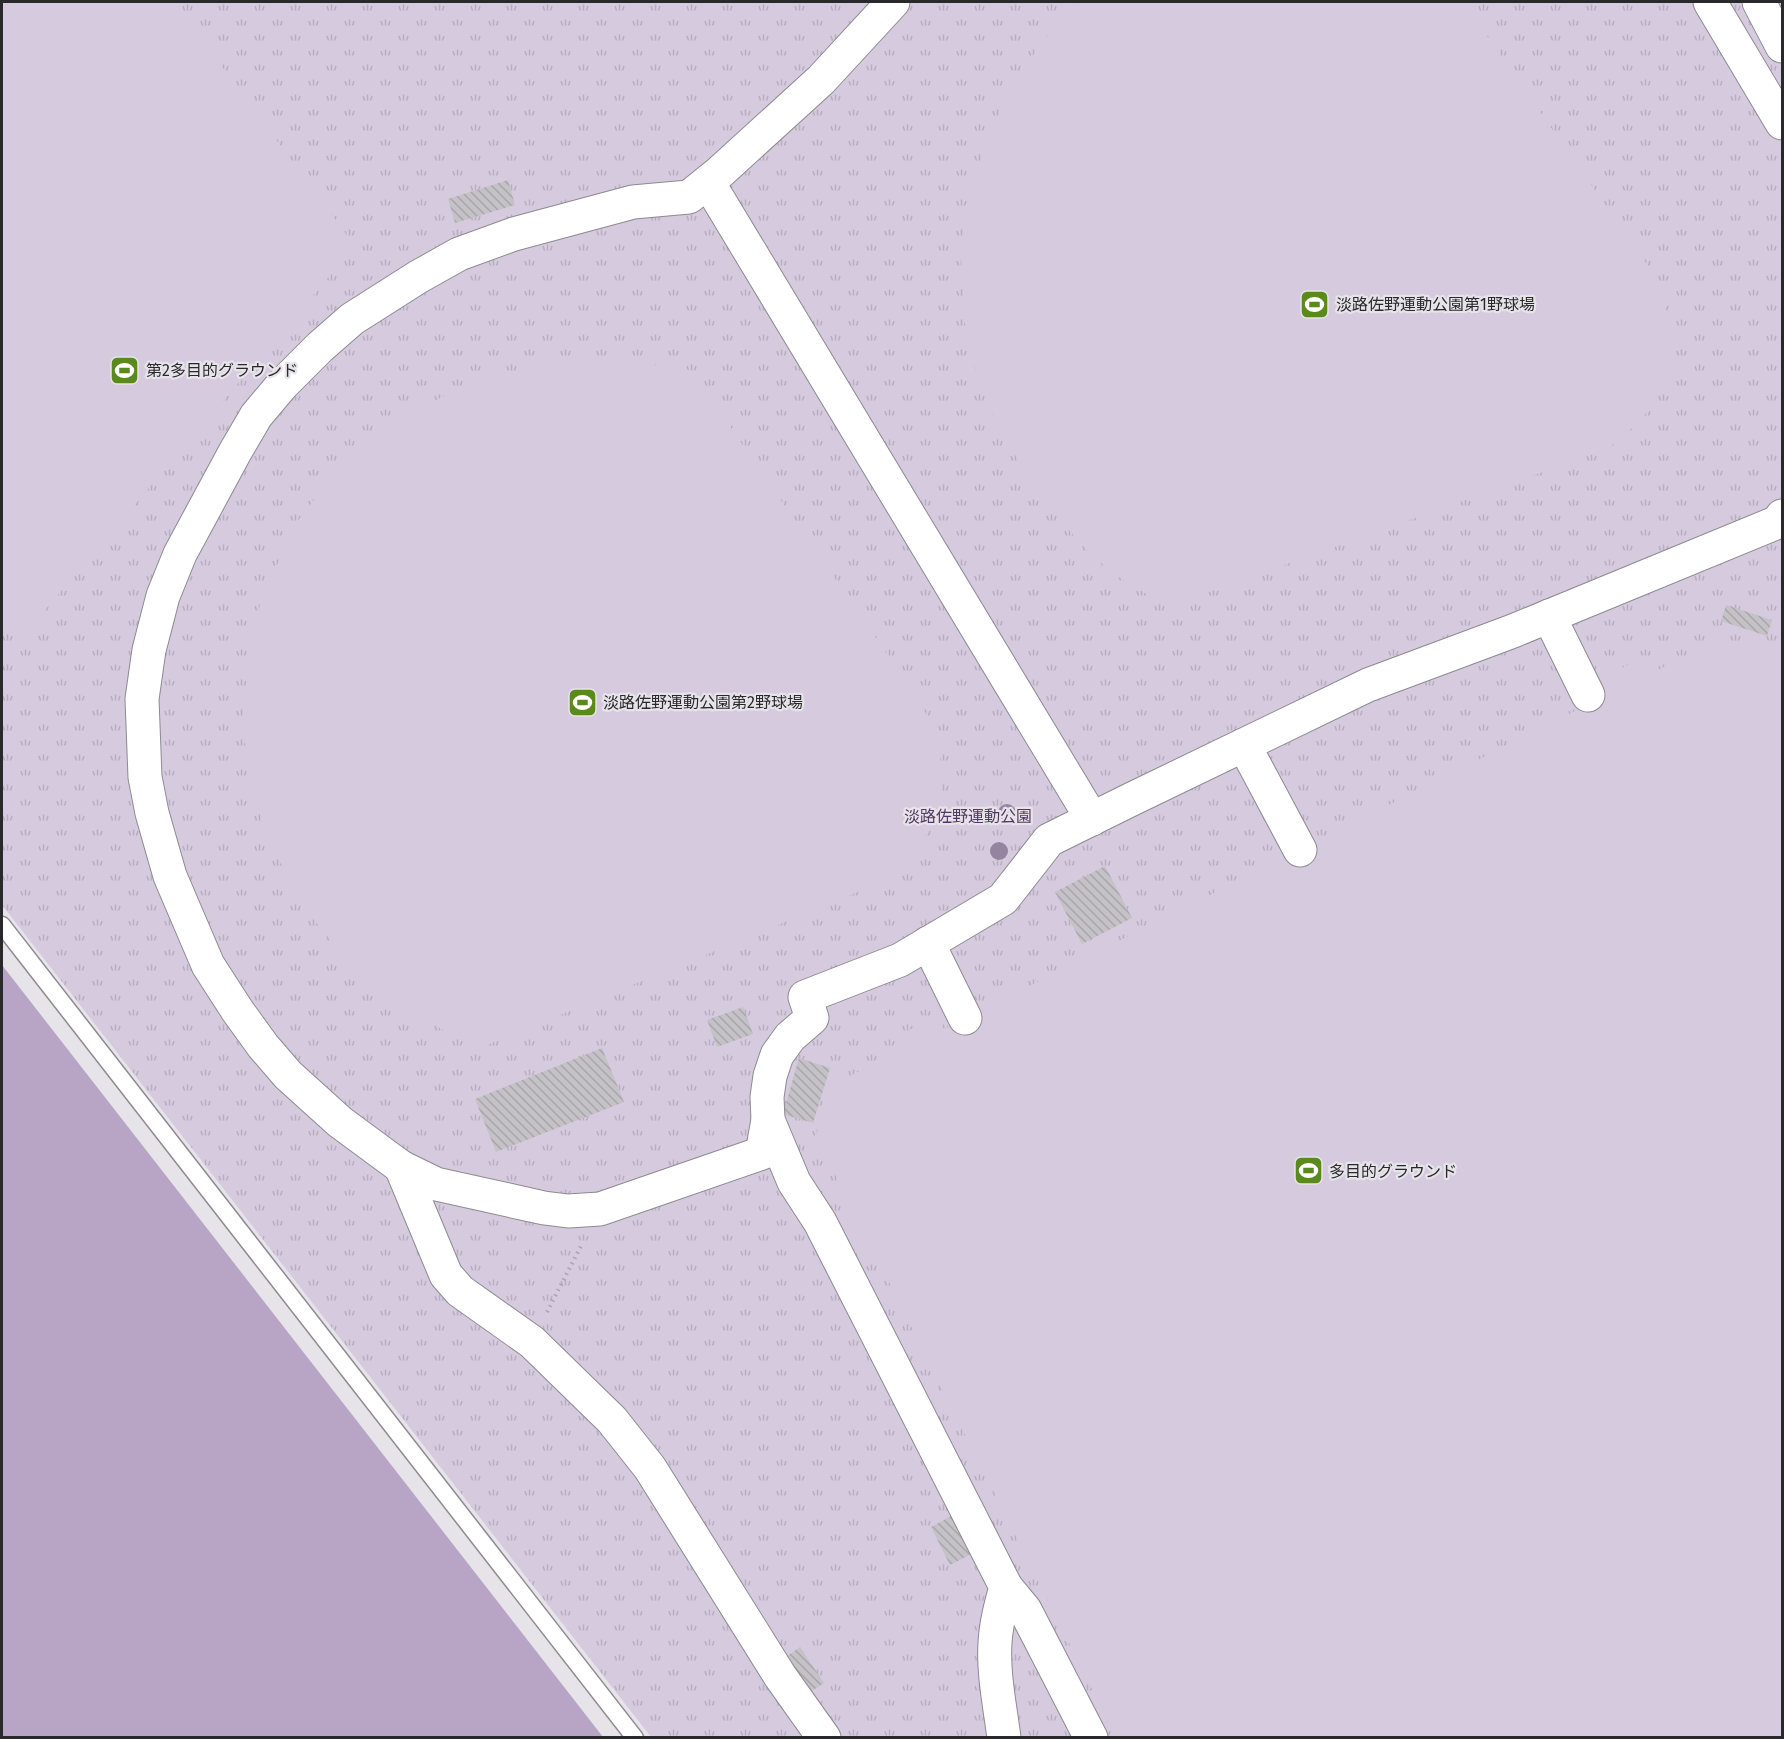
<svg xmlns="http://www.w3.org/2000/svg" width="1784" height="1739" font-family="'Fira Sans','Noto Sans JP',sans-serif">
<defs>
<pattern id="park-tufts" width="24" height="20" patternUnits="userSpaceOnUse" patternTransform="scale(1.5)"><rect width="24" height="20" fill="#d6cadf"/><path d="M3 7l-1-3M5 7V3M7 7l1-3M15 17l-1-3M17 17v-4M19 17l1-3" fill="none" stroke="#b8aec0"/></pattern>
<pattern id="building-back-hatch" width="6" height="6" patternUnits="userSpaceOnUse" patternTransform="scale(1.5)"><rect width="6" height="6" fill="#c4c1c7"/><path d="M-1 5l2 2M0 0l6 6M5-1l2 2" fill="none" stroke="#a8a6ab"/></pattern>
</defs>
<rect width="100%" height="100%" fill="#e6e3e9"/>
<!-- park -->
<polygon fill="url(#park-tufts)" points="2,2 1782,2 1782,1737 651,1737 2,905"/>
<!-- pitch -->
<g fill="#d6cadf">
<polygon points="2,2 174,2 355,246 28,630 2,633"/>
<path d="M1078 2H1463L1651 270C1688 348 1676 398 1607 449L1168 607 1112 573 1086 549 1035 492 992 412 979 381 966 340 961 255 968 207 981 159 996 120 1013 85 1042 42Z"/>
<path d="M583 359 633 362 691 370 922 705C927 717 934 730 938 743 940 750 940 758 941 766 946 821 919 853 877 884L487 1045 443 1030 391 1001 339 951 315 921 276 855 261 818 252 781 244 738V699L250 648 261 600 296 523 326 484 353 456 396 422 440 398 480 381 539 365Z"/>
<polygon points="1719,639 1770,652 1782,676 1782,1737 1116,1737 878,1260 863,1266 837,1213 851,1207 816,1136 830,1086 903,1049 897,1036 937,1016 944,1029 1603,697 1595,681 1648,655 1656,671"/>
</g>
<!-- water -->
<polygon fill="#b8a5c6" points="2,965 603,1737 2,1737"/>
<!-- building -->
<g fill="url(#building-back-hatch)">
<polygon points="508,180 515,205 455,223 448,199"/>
<polygon points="1726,605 1772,620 1767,636 1721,621"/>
<polygon points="1105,866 1132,918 1082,944 1055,892"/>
<polygon points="743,1007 753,1034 717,1047 707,1020"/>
<polygon points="602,1048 624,1102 496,1152 475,1099"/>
<polygon points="799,1058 830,1068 813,1123 783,1114"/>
<polygon points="953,1515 973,1553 950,1565 931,1527"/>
<polygon points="800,1647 824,1683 803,1697 779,1662"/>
</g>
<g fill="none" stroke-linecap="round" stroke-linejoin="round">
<defs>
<polyline id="lane" points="2,925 635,1738"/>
<g id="street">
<polyline points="893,2 821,80 720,172 689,197 633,202 514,234 459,254 418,277 352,319 320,347 282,385 256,416 235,452 180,554 163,596 149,650 142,699 145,777 152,813 170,876 208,965 237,1010 263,1046 288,1075 340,1122 401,1167 436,1184 544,1208 568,1211 600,1209 762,1153 768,1120 767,1097 770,1076 777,1055 790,1037 812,1018 805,997 900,960 1003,899 1049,840 1132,799 1368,685 1513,631 1778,522 1782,516"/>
<polyline points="1710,2 1782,123"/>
<polyline points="1759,2 1782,46"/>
<polyline points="708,182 1092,819"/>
<polyline points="1549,616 1588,695"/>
<polyline points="1244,745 1300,850"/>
<polyline points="928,943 965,1018"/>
<path d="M768 1120 794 1182 820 1222 1006 1587C1001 1605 996 1623 995 1643 993 1674 1000 1706 1004 1738"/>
<polyline points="401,1167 446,1275 460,1291 532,1342 612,1420 650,1468 780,1676 824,1738"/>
<polyline points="1006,1587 1025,1610 1091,1738"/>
</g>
</defs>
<!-- lane casing -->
<use href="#lane" stroke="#8d8a90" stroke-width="19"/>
<!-- street casing -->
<use href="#street" stroke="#8d8a90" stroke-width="35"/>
<!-- path -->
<polyline stroke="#a8a6ab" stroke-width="4" stroke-dasharray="1.5 4.5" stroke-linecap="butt" points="547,1312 582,1244"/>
<!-- lane -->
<use href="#lane" stroke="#fff" stroke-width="16"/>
<!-- street -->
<use href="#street" stroke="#fff" stroke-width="33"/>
</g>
<!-- trees -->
<g fill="#9584a0">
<circle cx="1007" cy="813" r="9"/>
<circle cx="999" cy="851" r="9"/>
</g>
<!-- icons -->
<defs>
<symbol id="stadium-square" viewBox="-11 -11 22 22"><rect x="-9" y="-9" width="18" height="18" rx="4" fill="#5a8a1e" stroke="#e6e3e9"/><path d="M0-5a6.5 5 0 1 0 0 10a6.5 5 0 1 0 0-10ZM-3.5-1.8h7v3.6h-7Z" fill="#fff"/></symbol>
</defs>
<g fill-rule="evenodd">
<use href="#stadium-square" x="1298" y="288" width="33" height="33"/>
<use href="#stadium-square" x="108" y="354" width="33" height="33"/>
<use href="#stadium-square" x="566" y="686" width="33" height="33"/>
<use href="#stadium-square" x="1292" y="1154" width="33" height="33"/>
</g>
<g text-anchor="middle" stroke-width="4.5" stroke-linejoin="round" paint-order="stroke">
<!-- poi labels -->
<g font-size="16" fill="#29282a" stroke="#e6e3e9" text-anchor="start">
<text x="1336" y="310">淡路佐野運動公園第1野球場</text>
<text x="146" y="376">第2多目的グラウンド</text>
<text x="603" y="708">淡路佐野運動公園第2野球場</text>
<text x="1329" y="1177">多目的グラウンド</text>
</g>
<!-- park labels -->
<g font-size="16" fill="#523764" stroke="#e6e3e9">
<text x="968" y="822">淡路佐野運動公園</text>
</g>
</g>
<!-- border -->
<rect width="1784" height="1739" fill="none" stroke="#29282a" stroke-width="6"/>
</svg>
